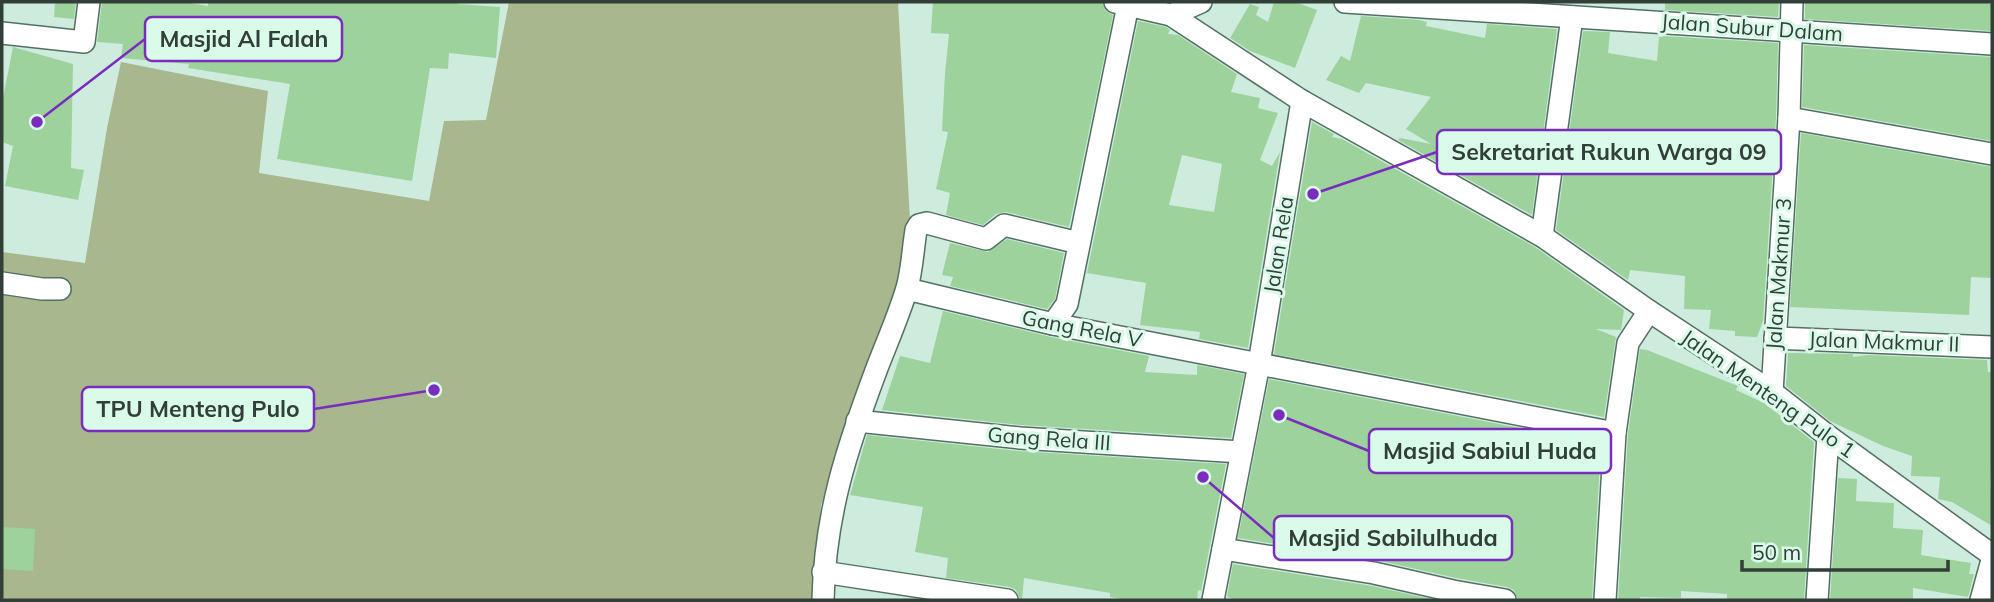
<svg xmlns="http://www.w3.org/2000/svg" width="1994" height="602" font-family="Mulish,sans-serif">
<rect width="100%" height="100%" fill="#cdecdd"/>
<!-- green -->
<polygon fill="#a8b78e" points="509,2 898,2 913,275 821,505 815,600 2,600 2,252 85,263 107,128 121,62 268,91 259,173 429,201 444,121 486,120"/>
<!-- building -->
<g fill="#9dd29d" fill-rule="evenodd">
<polygon points="55,2 76,2 74,19 54,17"/>
<polygon points="102,2 183,2 208,6 208,2 458,2 458,4 500,7 496,58 449,53 448,69 430,68 412,181 277,159 290,84 188,68 189,64 121,58 123,44 97,42"/>
<polygon points="933,2 1102,2 1106,11 1113,15 1069,227 1006,212 996,214 983,225 946,215 950,193 936,189 948,132 942,131 945,73 949,34 931,33"/>
<polygon points="1274,2 1295,2 1317,10 1295,68 1250,51 1230,38 1250,4 1259,7 1256,15 1268,22"/>
<polygon points="1665,2 1779,2 1778,17 1665,10"/>
<polygon points="1805,2 1992,2 1991,31 1805,19"/>
<polygon points="1361,16 1420,20 1427,22 1426,26 1485,38 1487,24 1557,29 1532,215 1398,140 1400,138 1431,144 1406,129 1431,97 1366,83 1359,93 1326,80 1341,56 1350,61"/>
<path d="M1138 21 1166 27 1170 30 1168 34 1178 35 1237 74 1231 92 1260 98 1258 108 1278 113 1260 160 1272 166 1280 152 1248 348 1199 339 1200 332 1140 325 1146 283 1087 273ZM1182 155 1222 164 1214 212 1169 205Z"/>
<polygon points="1583,31 1610,32 1608,53 1657,61 1659,37 1663,37 1663,36 1778,43 1776,117 1763,321 1757,337 1735,336 1735,331 1709,329 1711,310 1684,309 1685,276 1630,270 1628,280 1556,230"/>
<polygon points="1804,45 1992,57 1992,141 1802,107"/>
<polygon points="13,47 73,64 71,168 84,170 78,200 5,186 13,146 2,142 2,103"/>
<polygon points="1312,122 1334,134 1332,137 1342,139 1535,247 1624,310 1621,330 1596,329 1616,337 1604,417 1274,354"/>
<polygon points="1801,133 1992,167 1992,278 1971,277 1969,315 1790,307"/>
<polygon points="1007,239 1064,253 1055,299 1047,309 950,286 953,277 942,275 950,243 988,252"/>
<polygon points="943,311 1051,337 1149,356 1145,372 1197,375 1197,365 1244,374 1231,438 1021,425 882,410 900,356 930,363"/>
<polygon points="1640,349 1647,350 1738,386 1736,390 1764,403 1814,442 1804,600 1727,600 1727,594 1681,591 1681,598 1640,597 1640,600 1618,600 1628,434"/>
<polygon points="1788,353 1853,354 1853,357 1868,355 1987,360 1988,372 1992,372 1992,446 1990,488 1992,490 1992,526 1952,502 1938,499 1940,477 1911,476 1912,456 1883,446 1830,421 1786,386"/>
<polygon points="1269,379 1601,444 1592,600 1518,600 1514,590 1507,587 1456,578 1376,560 1238,538"/>
<polygon points="867,435 1019,451 1226,464 1201,591 1198,590 1197,600 1129,600 1110,597 1110,593 1024,578 1022,600 1020,600 1016,590 1010,587 946,578 948,558 915,552 923,507 850,495"/>
<polygon points="1838,478 1857,479 1856,501 1894,503 1893,528 1923,530 1921,555 1971,563 1969,574 1974,574 1968,597 1913,588 1913,600 1830,600"/>
<polygon points="2,527 35,529 33,571 2,569"/>
<polygon points="1233,564 1372,586 1435,600 1238,600 1227,597"/>
</g>
<g fill="none" stroke-linecap="round" stroke-linejoin="round">
<defs>
<g id="minor">
<polyline points="1115,2 1171,15 1302,101 1542,236 1649,311 1772,392 1828,436 1992,555"/>
<polyline points="1345,2 1992,44"/>
<polyline points="1171,15 1201,2"/>
<polyline points="2,33 84,42 89,2"/>
<polyline points="1789,118 1992,154"/>
<polyline points="1542,236 1572,17"/>
<polyline points="2,283 42,289 60,289"/>
<polyline points="907,289 1053,324 1615,433"/>
<polyline points="1053,324 1067,304 1128,5"/>
<polyline points="1775,338 1992,347"/>
<polyline points="1772,392 1789,118 1792,2"/>
<polyline points="857,421 1020,438 1241,452"/>
<polyline points="1223,549 1374,573 1453,591 1505,600"/>
<polyline points="823,572 1007,600"/>
<path d="M823 600C825 513 847 448 877 368 887 342 899 315 907 288 912 270 913 249 916 230L919 225 927 223 986 239 1004 225 1079 243"/>
<polyline points="1213,600 1259,364 1302,101"/>
<polyline points="1605,600 1615,433 1628,343 1649,311"/>
<polyline points="1817,600 1828,436"/>
<polyline points="1981,600 1992,560"/>
</g>
</defs>
<!-- minor casing -->
<use href="#minor" stroke="#537062" stroke-width="24"/>
<!-- minor -->
<use href="#minor" stroke="#fff" stroke-width="21"/>
</g>
<g text-anchor="middle" stroke-width="6" stroke-linejoin="round" paint-order="stroke">
<!-- street labels -->
<g font-size="21" fill="#323f39" stroke="#dafaea">
<text transform="translate(1752 28) rotate(4)" y="7">Jalan Subur Dalam</text>
<text transform="translate(1279 245) rotate(-81)" y="7">Jalan Rela</text>
<text transform="translate(1779 274) rotate(-86)" y="7">Jalan Makmur 3</text>
<text transform="translate(1082 329) rotate(11)" y="7">Gang Rela V</text>
<text transform="translate(1884 342) rotate(2)" y="7">Jalan Makmur II</text>
<text transform="translate(1768 394) rotate(35)" y="7">Jalan Menteng Pulo 1</text>
<text transform="translate(1049 439) rotate(4)" y="7">Gang Rela III</text>
</g>
</g>
<!-- callouts -->
<path fill="none" stroke="#7b2cbf" stroke-width="2.5" d="M37 122L145 39M1313 194L1437 152M434 390L314 409M1279 415L1369 451M1203 477L1274 538"/>
<g fill="#7b2cbf" stroke="#dafaea" stroke-width="2.5">
<circle cx="37" cy="122" r="7"/>
<circle cx="1313" cy="194" r="7"/>
<circle cx="434" cy="390" r="7"/>
<circle cx="1279" cy="415" r="7"/>
<circle cx="1203" cy="477" r="7"/>
</g>
<g fill="#dafaea" stroke="#7b2cbf" stroke-width="2.5">
<rect x="145" y="17" width="197" height="44" rx="7"/>
<rect x="1437" y="130" width="344" height="44" rx="7"/>
<rect x="82" y="387" width="232" height="44" rx="7"/>
<rect x="1369" y="429" width="242" height="44" rx="7"/>
<rect x="1274" y="516" width="238" height="44" rx="7"/>
</g>
<g font-size="23" text-anchor="middle" font-weight="bold" fill="#323f39">
<text x="244" y="47">Masjid Al Falah</text>
<text x="1609" y="160">Sekretariat Rukun Warga 09</text>
<text x="198" y="417">TPU Menteng Pulo</text>
<text x="1490" y="459">Masjid Sabiul Huda</text>
<text x="1393" y="546">Masjid Sabilulhuda</text>
</g>
<!-- border -->
<rect width="1994" height="602" fill="none" stroke="#323f39" stroke-width="7"/>
<!-- scale -->
<path d="M1742 560v10h206v-10" fill="none" stroke="#323f39" stroke-width="3.5"/>
<text x="1752" y="560" font-size="21" fill="#323f39" stroke="#dafaea" stroke-width="5" paint-order="stroke">50 m</text>
</svg>
